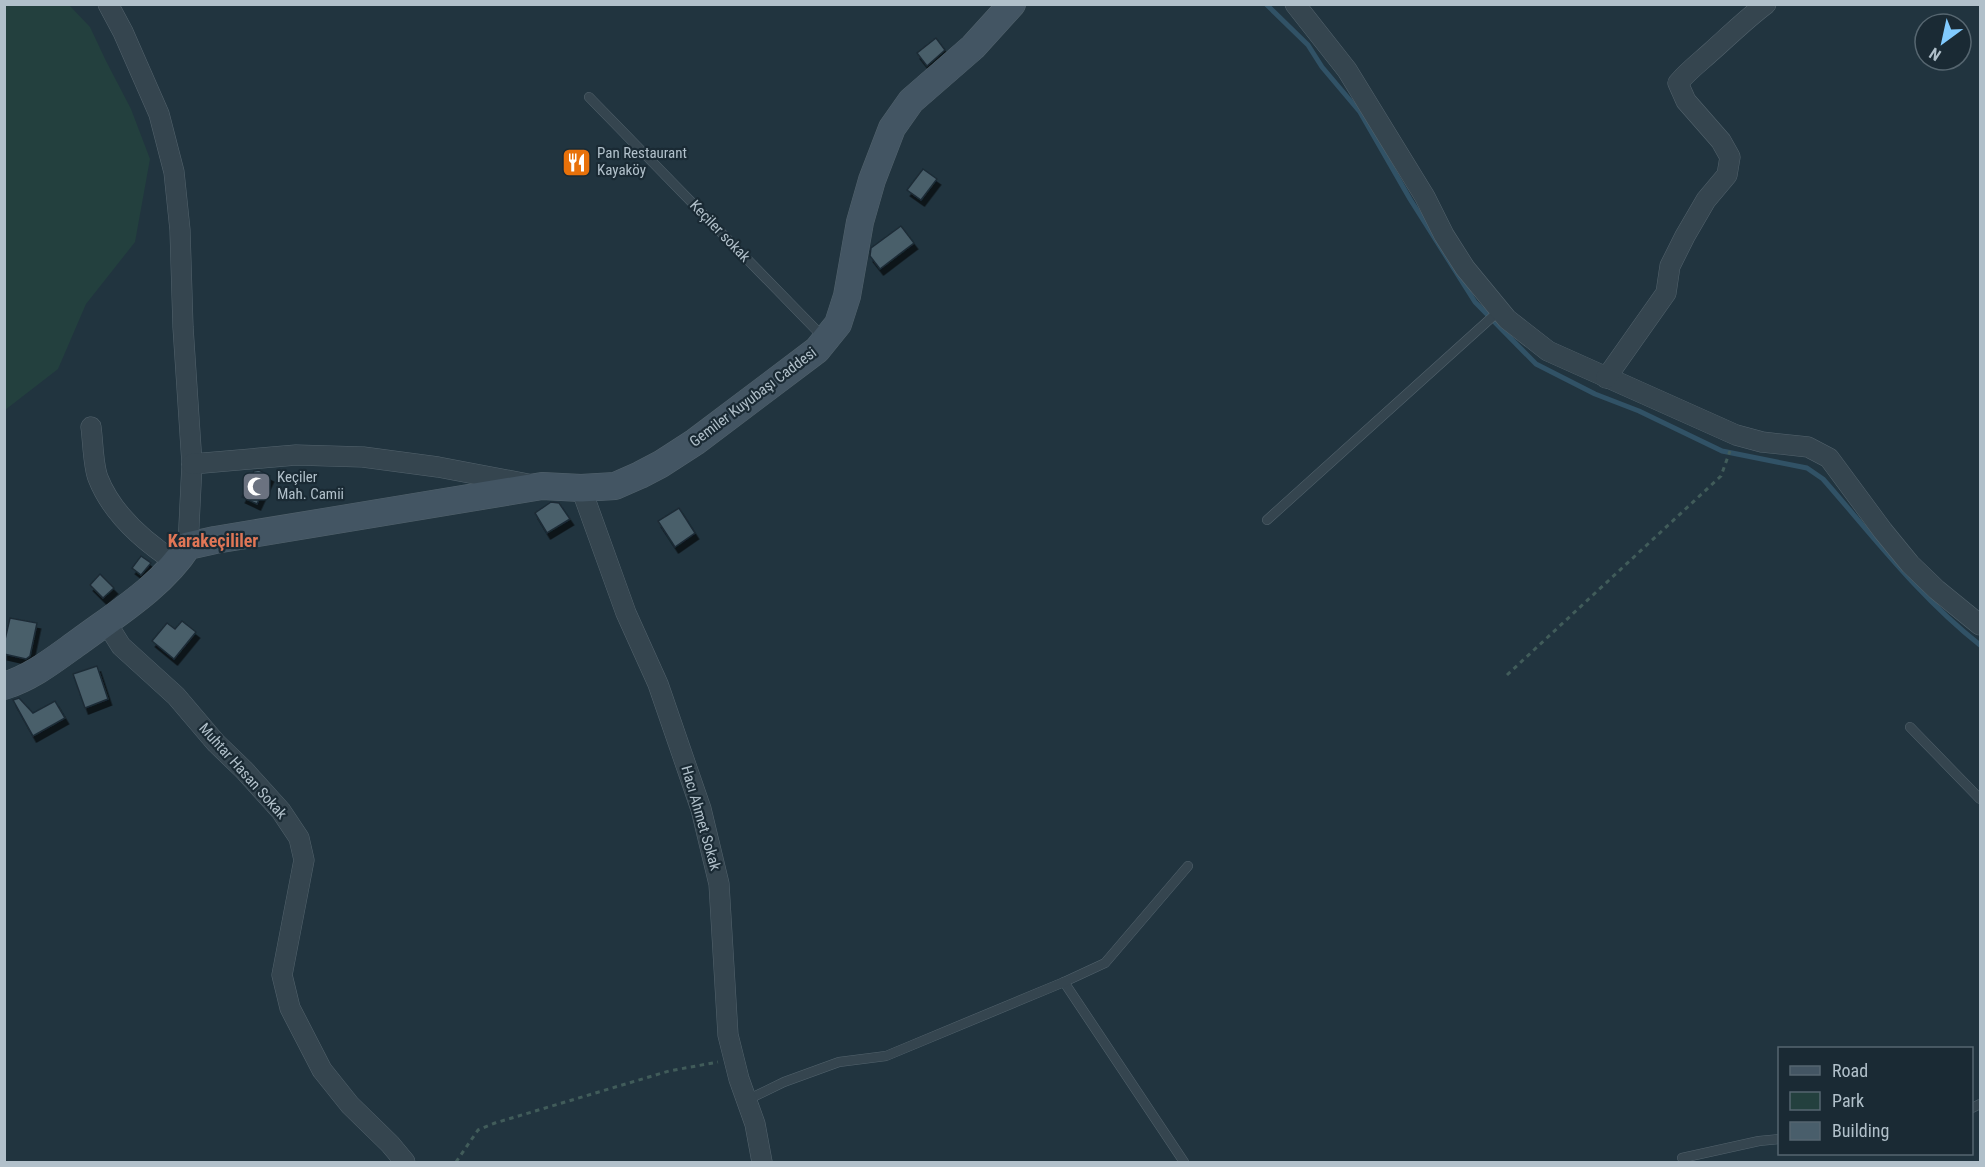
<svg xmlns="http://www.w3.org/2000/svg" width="1985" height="1167" font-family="'Roboto Condensed',sans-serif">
<defs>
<filter id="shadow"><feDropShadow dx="3.5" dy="6" stdDeviation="0" flood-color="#0009"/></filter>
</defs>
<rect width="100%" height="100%" fill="#21343f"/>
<!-- green -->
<polygon fill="#23403e" points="5,4 69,5 90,27 106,61 131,109 150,159 135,242 86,304 58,369 5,410"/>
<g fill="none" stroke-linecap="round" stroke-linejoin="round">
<!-- stream -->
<path stroke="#315266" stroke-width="5" d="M1266 4 1308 45 1322 67 1360 112 1410 199 1475 302 1536 364 1595 394 1639 411 1722 451 1807 468 1823 479C1873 536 1920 598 1980 645"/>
</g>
<!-- building -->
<g fill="#495e6b" stroke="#1c2c36" stroke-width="1.5" filter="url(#shadow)">
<polygon points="936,38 945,50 927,66 917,53"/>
<polygon points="923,169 937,179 921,200 907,190"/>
<polygon points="901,226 914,243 880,269 870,256 871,248"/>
<polygon points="259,470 270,476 257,504 242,497 254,471"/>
<polygon points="551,502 559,503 570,519 547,533 535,513"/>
<polygon points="679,508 695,533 675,547 658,521"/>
<polygon points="141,556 151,563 141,575 132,568"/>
<polygon points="100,574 114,588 103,598 90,585"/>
<polygon points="10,618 37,623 30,656 26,659 4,654 4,644"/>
<polygon points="182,621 196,632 174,659 152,641 167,623 175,629"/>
<polygon points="97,666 108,699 85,708 73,674"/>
<polygon points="19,698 33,713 55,701 65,718 33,736 13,700"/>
</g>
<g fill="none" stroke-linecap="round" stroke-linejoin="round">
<defs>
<g id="lane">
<polyline points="589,97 824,338"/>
<polyline points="1267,520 1500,310"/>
<polyline points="1910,727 1980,799"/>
<polyline points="1064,982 1184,1162"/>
<polyline points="747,1100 784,1082 839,1062 886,1056 1064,982 1105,963 1188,866"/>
<polyline points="1972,1108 1980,1104"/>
<polyline points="1682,1158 1759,1141 1780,1139"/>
</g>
<g id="street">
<polyline points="108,4 123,32 159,114 174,172 180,230 183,327 192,464 188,546"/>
<polyline points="1295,4 1347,70 1425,197 1444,235 1465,268 1507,319 1548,351 1736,435 1762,442 1808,447 1829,458 1883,531 1910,564 1937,590 1980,625"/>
<path d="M1606 378 1666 293 1670 266 1685 236 1706 200 1727 175 1730 157 1721 141 1686 101 1678 83C1688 71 1700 62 1712 51 1730 35 1746 19 1766 4"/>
<path d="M91 427C93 441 93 465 98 478 112 514 146 543 177 563"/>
<polyline points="192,464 296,455 363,457 438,467 528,484"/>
<polyline points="581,488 626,613 658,684 701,809 719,884 728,1035 739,1079 755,1124 762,1162"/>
<polyline points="106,622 121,646 176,696 216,743 244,770 281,811 299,838 304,860 282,975 290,1008 322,1070 350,1105 390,1144 405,1162"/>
</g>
<path id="secondary" d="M4 686C33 677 56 658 80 641 118 613 162 586 188 546L215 540 542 486 581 488 615 486 640 475 661 464 695 442 817 350 838 324 847 296 860 222 872 180 892 128 911 101 973 47 1012 4"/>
</defs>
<!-- lane casing -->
<use href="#lane" stroke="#53636d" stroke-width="10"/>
<!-- street casing -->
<use href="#street" stroke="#53636d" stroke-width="21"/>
<!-- secondary casing -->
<use href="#secondary" stroke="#53636d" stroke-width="28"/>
<!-- path -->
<g stroke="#415c5a" stroke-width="3" stroke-dasharray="4.5 4.5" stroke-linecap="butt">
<polyline points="1507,675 1721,476 1730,451"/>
<polyline points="456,1162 478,1130 495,1123 669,1071 718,1062"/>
</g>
<!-- lane -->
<use href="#lane" stroke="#35454f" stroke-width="9"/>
<!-- street -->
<use href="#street" stroke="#35454f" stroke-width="20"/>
<!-- secondary -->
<use href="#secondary" stroke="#435563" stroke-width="27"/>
</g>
<!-- icons -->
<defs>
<symbol id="restaurant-square" viewBox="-11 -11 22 22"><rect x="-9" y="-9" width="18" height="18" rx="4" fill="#e8710a" stroke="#1a2a34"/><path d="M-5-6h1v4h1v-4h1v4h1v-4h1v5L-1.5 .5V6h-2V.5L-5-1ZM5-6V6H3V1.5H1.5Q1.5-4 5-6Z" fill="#fff"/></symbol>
<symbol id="mosque-square" viewBox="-11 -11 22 22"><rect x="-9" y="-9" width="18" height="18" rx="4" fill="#6b7280" stroke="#1a2a34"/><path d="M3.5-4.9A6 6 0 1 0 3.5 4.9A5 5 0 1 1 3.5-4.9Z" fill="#fff"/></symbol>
</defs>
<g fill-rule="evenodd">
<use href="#restaurant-square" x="560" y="146" width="33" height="33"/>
<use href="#mosque-square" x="240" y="470" width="33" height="33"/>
</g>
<g text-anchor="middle" stroke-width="4.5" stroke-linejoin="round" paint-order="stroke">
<!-- poi labels -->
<g font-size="15" fill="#b1c0ca" stroke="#1a2a34" text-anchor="start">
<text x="597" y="158">Pan Restaurant<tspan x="597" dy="17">Kayaköy</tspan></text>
<text x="277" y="482">Keçiler<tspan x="277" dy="17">Mah. Camii</tspan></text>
</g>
<!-- street labels -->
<g font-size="15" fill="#b1c0ca" stroke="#1a2a34">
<text transform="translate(720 231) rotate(46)" y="5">Keçiler sokak</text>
<text transform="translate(753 397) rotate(-37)" y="5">Gemiler Kuyubaşı Caddesi</text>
<text transform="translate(243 771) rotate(48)" y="5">Muhtar Hasan Sokak</text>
<text transform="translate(701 818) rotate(74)" y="5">Hacı Ahmet Sokak</text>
</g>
<!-- quarter labels -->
<g font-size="18" font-weight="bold" fill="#e07656" stroke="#1a2a34">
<text x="213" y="547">Karakeçililer</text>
</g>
</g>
<!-- border -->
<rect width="1985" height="1167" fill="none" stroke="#b1c0ca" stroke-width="12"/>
<!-- legend -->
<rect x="1778" y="1047" width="195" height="108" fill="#1a2a34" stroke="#566670" stroke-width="1.5"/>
<rect x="1790" y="1066" width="30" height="9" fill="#435563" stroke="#566670" stroke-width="1.5"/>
<text x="1832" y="1077" font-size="18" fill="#b1c0ca">Road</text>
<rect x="1790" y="1092" width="30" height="18" fill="#23403e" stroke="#566670" stroke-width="1.5"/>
<text x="1832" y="1107" font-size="18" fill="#b1c0ca">Park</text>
<rect x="1790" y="1122" width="30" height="18" fill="#495e6b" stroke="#566670" stroke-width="1.5"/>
<text x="1832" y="1137" font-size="18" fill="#b1c0ca">Building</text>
<!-- north arrow -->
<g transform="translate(1943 42) rotate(213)"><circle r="28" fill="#1a2a34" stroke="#566670" stroke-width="1.5"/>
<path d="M0-4.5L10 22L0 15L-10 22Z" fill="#81cbff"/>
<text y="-9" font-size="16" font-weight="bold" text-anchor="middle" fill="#b1c0ca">N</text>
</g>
</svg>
